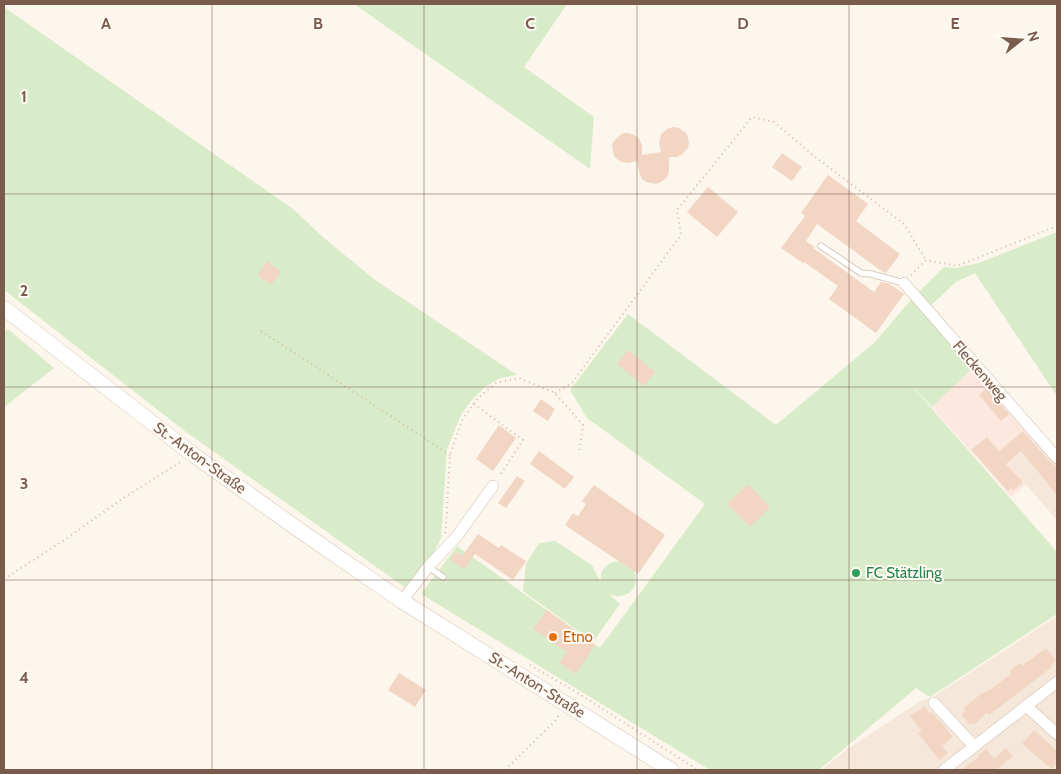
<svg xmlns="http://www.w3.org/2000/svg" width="1061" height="774" font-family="Cabin,sans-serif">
<rect width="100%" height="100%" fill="#fdf6ec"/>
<!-- residential -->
<g fill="#f5e8da">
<polygon points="1038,437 1057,458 1057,520 1007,463"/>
<polygon points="1057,616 1057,770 821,770 850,747 922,700 931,698"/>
</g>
<!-- commercial -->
<polygon fill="#fde8e0" points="974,367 1036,439 1008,462 1026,484 1011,497 932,407"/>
<!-- green -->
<g fill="#d8ecc9">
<polygon points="354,4 567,4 524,67 594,117 590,169"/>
<polygon points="4,7 293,209 324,238 375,280 517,375 500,378 485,387 472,400 462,413 447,449 441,538 433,554 406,588 186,432 4,290"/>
<polygon points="1057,232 1057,396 975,273 956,282 926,310 974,367 932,407 906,379 1057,552 1057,614 930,697 916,688 819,770 710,770 421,594 457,546 600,648 705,504 587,418 570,390 628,314 776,425 874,343 909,302 944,267 956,268 979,263"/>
<polygon points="8,329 54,368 4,407 4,332"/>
<path d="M555 541 592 565 600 581C601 578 601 575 601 573 603 569 606 566 609 564 630 552 647 584 627 594 620 597 614 597 608 593L620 604 593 642 523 591 526 564 539 543Z"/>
</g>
<!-- building -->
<g fill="#f3d5c3">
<polygon points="674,127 679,128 687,134 689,143 688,148 681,155 676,157 669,157 669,170 668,175 665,179 661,182 656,184 646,182 642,179 640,175 637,161 627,163 622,162 618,160 614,156 612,146 613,142 620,135 624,133 629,133 638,137 642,145 642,155 661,152 659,143 661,134 669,128"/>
<polygon points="782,153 802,167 792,181 772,167"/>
<polygon points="828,175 868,204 856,221 900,254 886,273 883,272 817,224 806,241 815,247 813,248 874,292 881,282 890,284 904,294 876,333 829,299 838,286 804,262 803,263 781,248 805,216 801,213"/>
<polygon points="708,187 738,212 717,237 687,212"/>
<polygon points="267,261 281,272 271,285 257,275"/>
<polygon points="628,350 655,372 644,386 617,364"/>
<polygon points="986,388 1009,414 1001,421 979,395"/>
<polygon points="541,399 555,409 548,421 533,411"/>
<polygon points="499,425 516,438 493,471 476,459"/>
<polygon points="1023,431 1051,463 1057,466 1057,495 1021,451 1006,464 1023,482 1013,491 1011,488 1008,491 971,450 987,437 999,451"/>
<polygon points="539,451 574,477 565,489 530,464"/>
<polygon points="517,476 525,481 506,508 498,503"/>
<polygon points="748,484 770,507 750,527 727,504"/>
<polygon points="594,485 665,535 638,574 565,525 573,513 578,516 586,504 582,501"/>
<polygon points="478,534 499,548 501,545 526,561 513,580 475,554 464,569 450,559 456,552 462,556"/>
<polygon points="547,610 595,645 576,674 559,663 567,652 533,629"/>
<polygon points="1046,648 1056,661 1051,665 1052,667 989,715 986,713 975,724 973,723 970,725 961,714 965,711 963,708 981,694 987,691 987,692 1011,674 1009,671 1020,663 1022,666"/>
<polygon points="399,673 426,690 415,707 388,690"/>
<polygon points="925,706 930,714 932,712 953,737 942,746 948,753 939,760 918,733 922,731 910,716"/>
<polygon points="1034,730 1057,751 1057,763 1052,769 1022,744"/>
<polygon points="1006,748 1013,756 996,770 961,770 979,757 978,755 986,749 994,759"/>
</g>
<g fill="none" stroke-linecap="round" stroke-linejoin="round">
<defs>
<g id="lane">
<polyline points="821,246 861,273 871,274 904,283"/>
<polyline points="428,567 443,577"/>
</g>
<g id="street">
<polyline points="904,283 1057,458"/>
<polyline points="402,601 428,567 457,536 493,486"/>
<polyline points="934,703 974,746"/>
<polyline points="1026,706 1057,734"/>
<polyline points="944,770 1057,682"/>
</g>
<polyline id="secondary" points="4,308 191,453 302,532 402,601 671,770"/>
</defs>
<!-- lane casing -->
<use href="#lane" stroke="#d1beb0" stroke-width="7"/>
<!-- street casing -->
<use href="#street" stroke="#d1beb0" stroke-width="12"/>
<!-- secondary casing -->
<use href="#secondary" stroke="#d6c0b0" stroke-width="16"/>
<!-- path -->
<g stroke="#d9b8a5" stroke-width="2" stroke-dasharray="1 4" stroke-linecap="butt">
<polyline points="911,275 926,260 957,266 1057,226"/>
<polyline points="261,331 450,455"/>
<polyline points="555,393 572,383 681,235 677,210 752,117 774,122 814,156 904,224 926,260"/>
<polyline points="474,404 523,440 499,477"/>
<polyline points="445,533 446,527 450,455 462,420 477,399 496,383 519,378 555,393 583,425 579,454"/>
<polyline points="4,579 66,539 122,499 182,461"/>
<polyline points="530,665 573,690 698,770"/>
<polyline points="505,770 556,720 559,715"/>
</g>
<!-- lane -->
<use href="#lane" stroke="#fff" stroke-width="5.5"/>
<!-- street -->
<use href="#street" stroke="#fff" stroke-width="11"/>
<!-- secondary -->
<use href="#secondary" stroke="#fff" stroke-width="15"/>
</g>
<!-- grid -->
<path fill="none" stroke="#7a5c4d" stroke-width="1" stroke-opacity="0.55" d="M212 4V770M424 4V770M637 4V770M849 4V770M4 194H1057M4 387H1057M4 580H1057"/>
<!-- markers -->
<circle fill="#2e9e5b" stroke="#fffaf3" stroke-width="2" cx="856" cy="573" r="5"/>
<circle fill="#e8710a" stroke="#fffaf3" stroke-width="2" cx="553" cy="637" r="5"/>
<g text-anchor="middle" stroke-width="4" stroke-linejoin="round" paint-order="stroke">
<!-- street labels -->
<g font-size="15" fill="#7a5c4d" stroke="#fffaf3">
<text transform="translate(980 371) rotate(49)" y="5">Fleckenweg</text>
<text transform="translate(200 458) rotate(36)" y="5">St.-Anton-Straße</text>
<text transform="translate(537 685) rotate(32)" y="5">St.-Anton-Straße</text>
</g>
<!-- leisure labels -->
<g font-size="15" fill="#27864d" stroke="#fffaf3" text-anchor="start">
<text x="866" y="578">FC Stätzling</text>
</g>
<!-- food labels -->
<g font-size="15" fill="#c56008" stroke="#fffaf3" text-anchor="start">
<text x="563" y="642">Etno</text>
</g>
</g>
<g font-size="16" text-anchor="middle" font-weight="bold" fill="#7a5c4d" stroke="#fffaf3" stroke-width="4" stroke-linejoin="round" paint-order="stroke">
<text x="106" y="29">A</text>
<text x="318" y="29">B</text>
<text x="530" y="29">C</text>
<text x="743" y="29">D</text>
<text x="955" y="29">E</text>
<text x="24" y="102">1</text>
<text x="24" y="296">2</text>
<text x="24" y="489">3</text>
<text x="24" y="683">4</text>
</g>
<!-- border -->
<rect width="1061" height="774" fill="none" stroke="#7a5c4d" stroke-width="10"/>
<!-- north arrow -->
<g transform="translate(1021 40) rotate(73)" stroke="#fffaf3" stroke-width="4" paint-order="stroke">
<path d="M0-4L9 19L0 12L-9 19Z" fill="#7a5c4d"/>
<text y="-8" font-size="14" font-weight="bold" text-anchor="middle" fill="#7a5c4d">N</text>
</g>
</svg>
